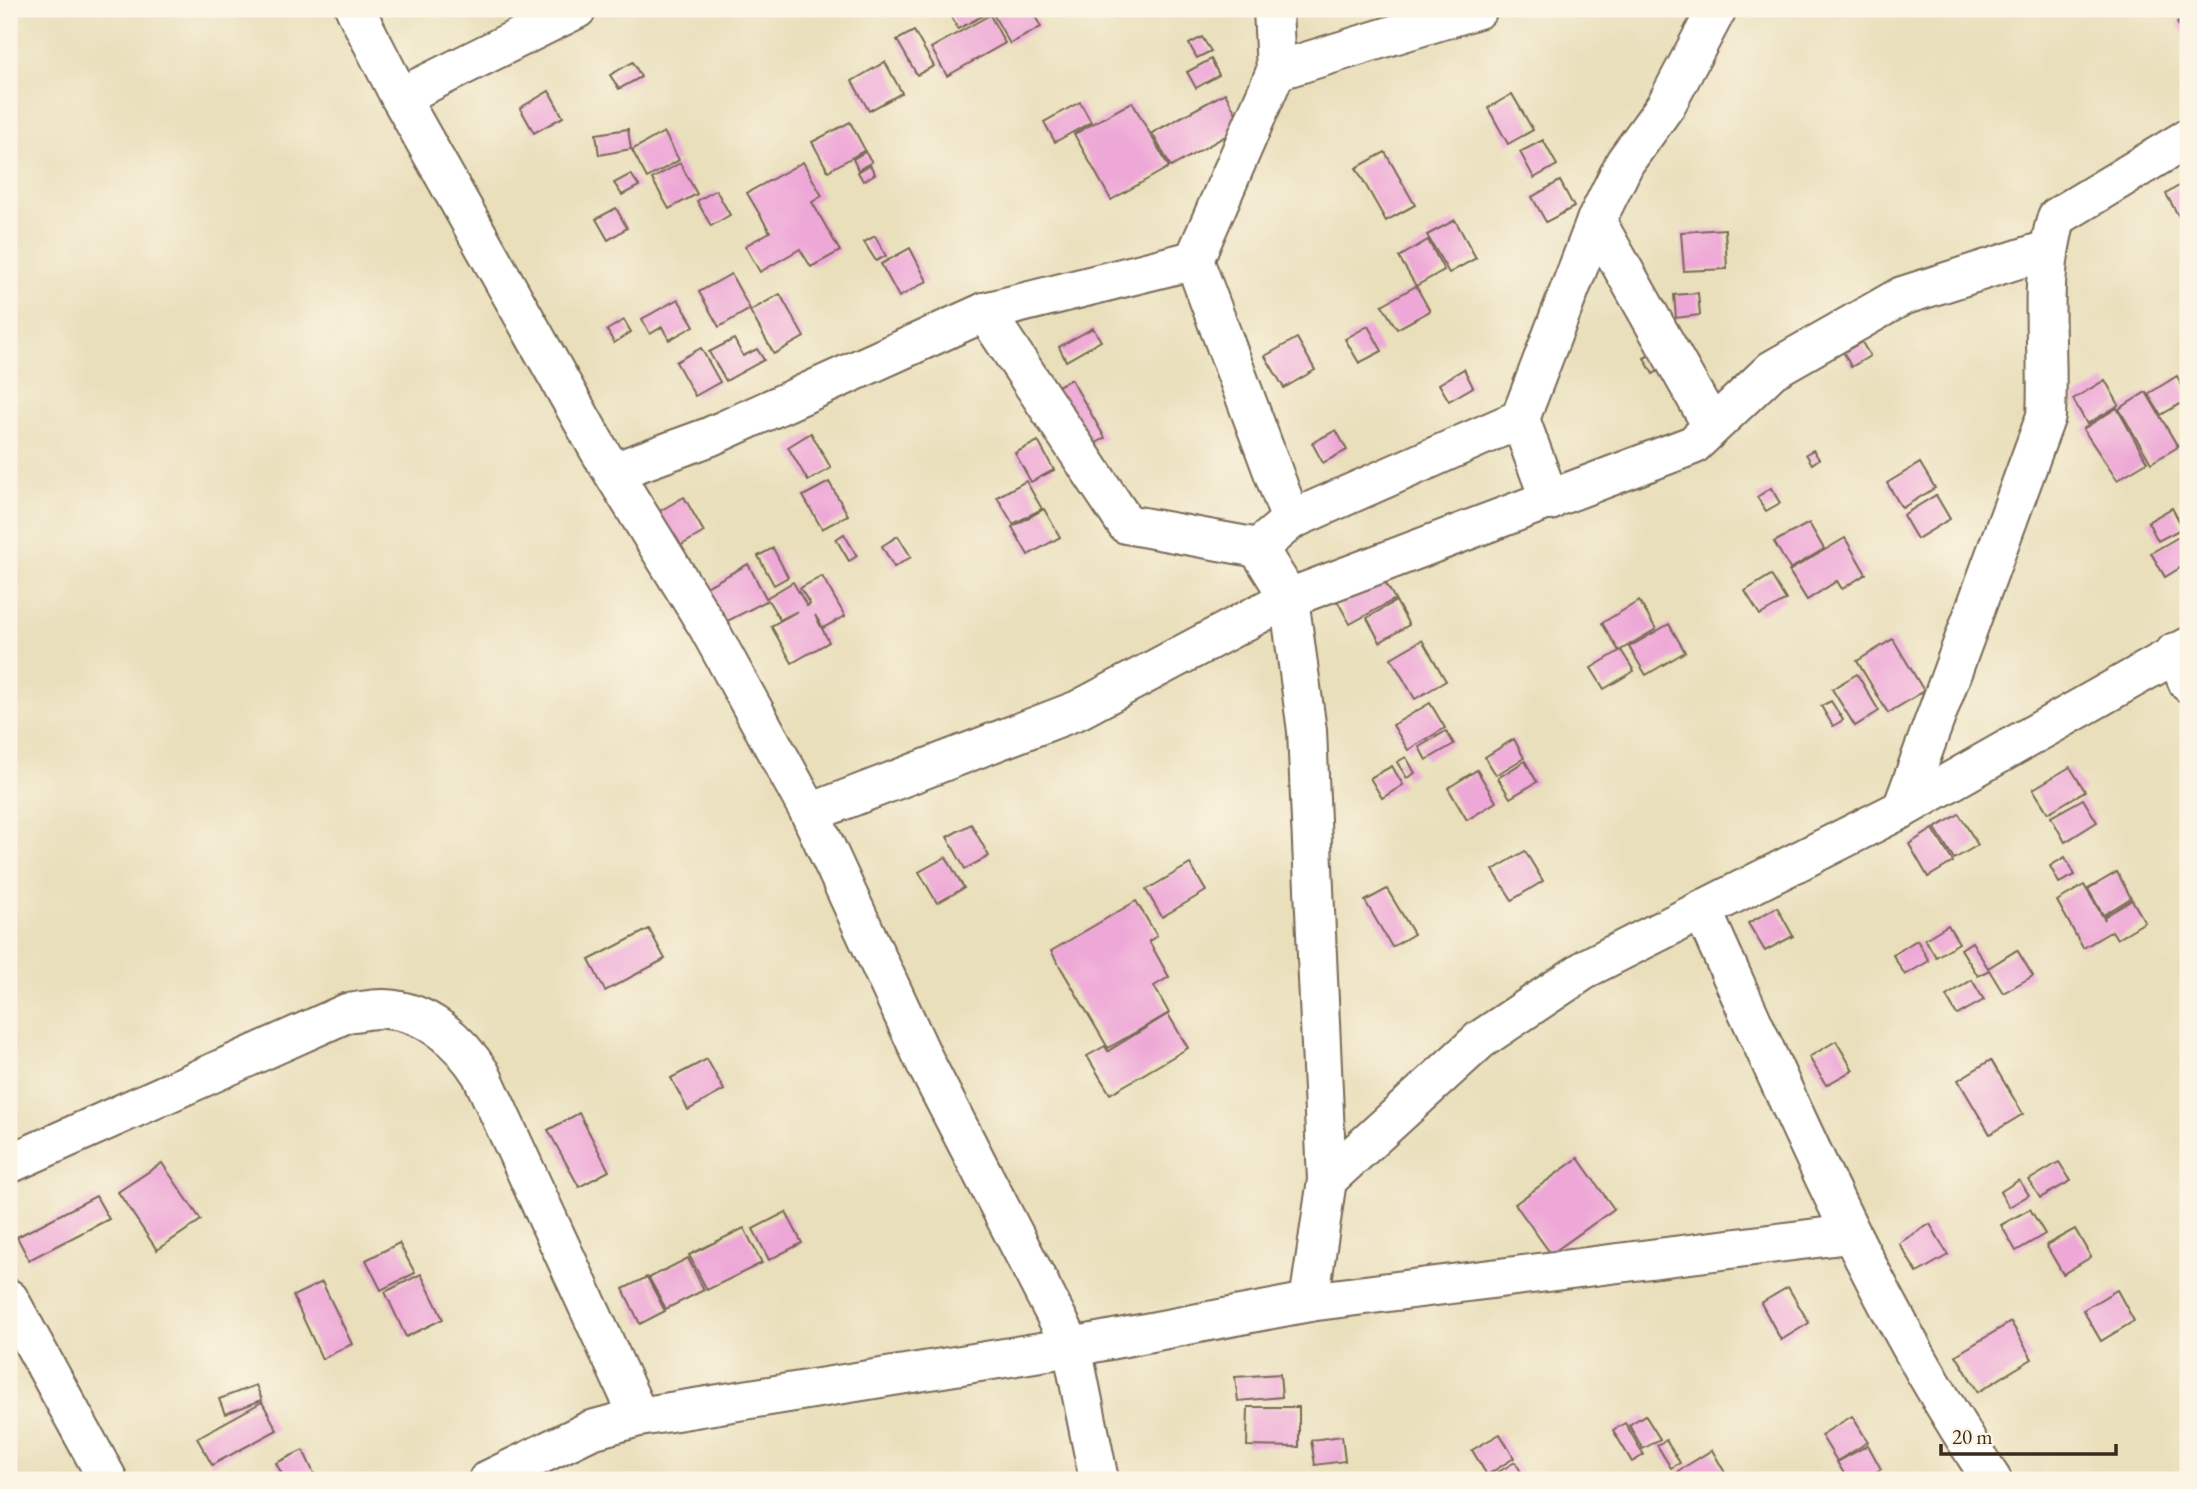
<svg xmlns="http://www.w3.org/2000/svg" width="2197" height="1489" font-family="'EB Garamond',serif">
<rect width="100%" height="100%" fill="#fcf5e5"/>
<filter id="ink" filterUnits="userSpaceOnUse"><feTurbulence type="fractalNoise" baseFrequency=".0143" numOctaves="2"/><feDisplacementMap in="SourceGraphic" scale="14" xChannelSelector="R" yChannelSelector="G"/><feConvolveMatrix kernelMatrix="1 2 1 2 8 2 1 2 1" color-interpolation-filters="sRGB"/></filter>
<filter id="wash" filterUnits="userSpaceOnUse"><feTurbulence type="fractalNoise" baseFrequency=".00686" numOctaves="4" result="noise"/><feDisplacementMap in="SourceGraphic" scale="28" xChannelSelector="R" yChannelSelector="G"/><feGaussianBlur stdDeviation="1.57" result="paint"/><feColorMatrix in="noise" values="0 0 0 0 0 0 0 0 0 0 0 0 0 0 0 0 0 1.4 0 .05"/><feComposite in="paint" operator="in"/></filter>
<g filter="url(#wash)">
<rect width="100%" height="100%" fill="#e9dfbb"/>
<g id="blocks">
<!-- building -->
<g fill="#eea8d7">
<polygon points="947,9 991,9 992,11 958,29"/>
<polygon points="1007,9 1031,9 1041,27 1010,44 994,16"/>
<polygon points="990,15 1005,43 947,76 931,48"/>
<polygon points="2188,17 2188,41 2177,23"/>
<polygon points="914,31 934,66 917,75 897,40"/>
<polygon points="1202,37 1211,51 1197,58 1189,44"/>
<polygon points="1211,59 1219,75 1196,88 1187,72"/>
<polygon points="633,62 641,77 619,89 610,75"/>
<polygon points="885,62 902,93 869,111 852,81"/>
<polygon points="549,91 563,117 534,133 520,108"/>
<polygon points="1225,93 1243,126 1171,167 1152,133"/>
<polygon points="1512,94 1533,130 1508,144 1488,108"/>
<polygon points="1080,102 1091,122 1055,142 1044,122"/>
<polygon points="1132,102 1169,167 1111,200 1074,134"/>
<polygon points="850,122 865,150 828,171 812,142"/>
<polygon points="628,129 631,149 599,155 596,134"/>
<polygon points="664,132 679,160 647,178 632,150"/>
<polygon points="1543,140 1557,165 1534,178 1520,152"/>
<polygon points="865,152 872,162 858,170 853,159"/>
<polygon points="1385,152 1415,205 1386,221 1356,168"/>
<polygon points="803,162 822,196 812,202 840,251 811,267 800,249 760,272 745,246 770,232 747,193"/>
<polygon points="680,163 697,194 669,209 652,179"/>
<polygon points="870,165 875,174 863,181 858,172"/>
<polygon points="631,174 639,186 622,195 614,183"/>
<polygon points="2188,180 2188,218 2182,222 2166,194"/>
<polygon points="1560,181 1574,207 1546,222 1532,197"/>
<polygon points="716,190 730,215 711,226 697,201"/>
<polygon points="616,208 627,228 608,240 596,219"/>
<polygon points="1455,220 1476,258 1449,273 1427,235"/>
<polygon points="1725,229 1727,269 1684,271 1681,232"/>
<polygon points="875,236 886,256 876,261 864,242"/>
<polygon points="1428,240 1444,270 1416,286 1399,257"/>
<polygon points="910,248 927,281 899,297 881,264"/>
<polygon points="731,274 750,309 719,327 699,292"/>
<polygon points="1416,286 1430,311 1397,329 1382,305"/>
<polygon points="1698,293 1700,315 1676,318 1674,295"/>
<polygon points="780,294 804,337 774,354 750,311"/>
<polygon points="678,299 694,326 669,340 662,327 650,334 642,319"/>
<polygon points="624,320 631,332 614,343 607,330"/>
<polygon points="1368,326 1382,351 1359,363 1345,339"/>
<polygon points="1093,328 1101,341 1066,361 1059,347"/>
<polygon points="1297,338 1315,370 1284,388 1265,356"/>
<polygon points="734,339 743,356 757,349 764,360 726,381 709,352"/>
<polygon points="1860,339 1870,356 1851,367 1842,349"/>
<polygon points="701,348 720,382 695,396 676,362"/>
<polygon points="1663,348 1671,363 1653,374 1644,358"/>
<polygon points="1464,369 1473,387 1449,401 1439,384"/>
<polygon points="2177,376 2188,399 2161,415 2148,394"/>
<polygon points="1071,379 1105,438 1079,453 1045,393"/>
<polygon points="2105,380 2119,405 2087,424 2073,399"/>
<polygon points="2146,392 2178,447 2151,463 2119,409"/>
<polygon points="2117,408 2147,462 2117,480 2083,429"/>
<polygon points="1336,430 1347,450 1323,463 1312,443"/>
<polygon points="811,433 831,468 808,481 788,447"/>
<polygon points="1038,441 1054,470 1031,482 1015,453"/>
<polygon points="1813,450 1819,459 1812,464 1806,454"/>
<polygon points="1920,463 1935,488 1902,508 1887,483"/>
<polygon points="1026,481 1042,509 1013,524 997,497"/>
<polygon points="829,482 848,515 822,529 803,496"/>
<polygon points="1771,488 1780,503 1766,511 1757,497"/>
<polygon points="1936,495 1950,519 1917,539 1903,515"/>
<polygon points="684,497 704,532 678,547 658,512"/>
<polygon points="2172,508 2183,528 2158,541 2148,522"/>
<polygon points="1044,509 1060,537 1028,555 1012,527"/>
<polygon points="1809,523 1824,549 1790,569 1774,542"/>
<polygon points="844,534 857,556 849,561 836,539"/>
<polygon points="2182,535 2188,545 2188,563 2165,577 2151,553"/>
<polygon points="898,536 911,557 894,567 882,546"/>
<polygon points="1845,538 1866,574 1842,589 1837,581 1807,600 1789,571"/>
<polygon points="773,548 788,577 774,585 758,556"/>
<polygon points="748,564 766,598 793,582 807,606 810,604 800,588 822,576 845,616 823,628 815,615 829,642 792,663 771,626 798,611 780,620 768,600 716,627 697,592"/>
<polygon points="1380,573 1395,599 1350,624 1335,597"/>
<polygon points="1771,575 1786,600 1760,615 1745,591"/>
<polygon points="1396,601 1409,625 1380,642 1367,618"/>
<polygon points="1639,601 1656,629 1619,651 1602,623"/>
<polygon points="1669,624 1685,652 1646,675 1629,647"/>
<polygon points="1893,639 1924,691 1888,713 1857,661"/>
<polygon points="1422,640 1446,681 1415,699 1391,658"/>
<polygon points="1621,650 1634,671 1604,689 1591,668"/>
<polygon points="1857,674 1879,711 1855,726 1832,689"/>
<polygon points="1831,701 1843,720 1833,726 1821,706"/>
<polygon points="1430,703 1445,728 1408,750 1393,725"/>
<polygon points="1446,731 1454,744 1426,760 1419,747"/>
<polygon points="1514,739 1524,758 1496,775 1485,757"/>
<polygon points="1406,757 1415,773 1407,778 1397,762"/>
<polygon points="1525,761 1537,782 1510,798 1498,778"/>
<polygon points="1392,766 1403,785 1382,798 1370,778"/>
<polygon points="2070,767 2085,791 2048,813 2033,789"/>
<polygon points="1477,770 1496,802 1467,820 1448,788"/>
<polygon points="2083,799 2097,822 2065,842 2051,817"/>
<polygon points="1959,814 1978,845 1954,859 1935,828"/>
<polygon points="971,824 989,856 965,869 947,837"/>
<polygon points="1933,829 1953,862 1928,877 1909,844"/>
<polygon points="1525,851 1543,881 1512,900 1493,870"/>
<polygon points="946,857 964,888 937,903 919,872"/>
<polygon points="2065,857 2075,875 2059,883 2050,866"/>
<polygon points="1190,864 1206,891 1162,917 1146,890"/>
<polygon points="2117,872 2131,898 2103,915 2088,889"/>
<polygon points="2084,885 2105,920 2104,917 2132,900 2145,922 2117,939 2112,931 2083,948 2057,901"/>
<polygon points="1387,889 1414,934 1392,947 1365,901"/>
<polygon points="1136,901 1157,936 1149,941 1169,977 1154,986 1169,1013 1108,1048 1051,951"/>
<polygon points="1777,907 1793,936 1765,951 1748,923"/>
<polygon points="1948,925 1959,943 1936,957 1925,939"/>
<polygon points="649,929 665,959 605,991 589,960"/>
<polygon points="1917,940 1929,961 1905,975 1893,955"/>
<polygon points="1972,942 1988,968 2017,950 2033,976 2003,993 1989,970 1978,976 1961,949"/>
<polygon points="1972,980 1984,1000 1957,1015 1946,996"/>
<polygon points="1168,1014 1188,1048 1110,1094 1087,1056 1105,1046 1108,1051"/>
<polygon points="1836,1041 1853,1070 1826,1085 1809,1057"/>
<polygon points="707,1059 724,1090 688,1110 671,1078"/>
<polygon points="1991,1060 2023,1114 1990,1134 1958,1080"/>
<polygon points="579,1113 609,1171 579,1187 548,1130"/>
<polygon points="1578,1158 1614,1209 1551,1254 1515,1204"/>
<polygon points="2059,1162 2071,1181 2040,1198 2029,1180"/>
<polygon points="162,1163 201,1220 157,1250 118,1192"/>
<polygon points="2019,1180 2029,1195 2009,1207 2000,1192"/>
<polygon points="96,1196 109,1219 29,1260 17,1237"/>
<polygon points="2030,1209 2045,1234 2016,1251 2001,1225"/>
<polygon points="786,1212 802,1243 769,1260 753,1229"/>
<polygon points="1930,1224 1948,1255 1917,1273 1899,1243"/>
<polygon points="744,1228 762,1263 707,1290 689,1255"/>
<polygon points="2075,1229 2091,1257 2063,1274 2046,1245"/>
<polygon points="399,1243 415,1273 381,1290 366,1260"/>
<polygon points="688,1258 704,1290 666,1309 649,1278"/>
<polygon points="421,1274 443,1319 406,1337 385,1292"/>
<polygon points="647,1277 665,1311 640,1324 623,1289"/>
<polygon points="322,1282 352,1344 322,1359 293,1296"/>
<polygon points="1788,1287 1809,1323 1781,1340 1761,1303"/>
<polygon points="2117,1290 2134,1321 2101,1341 2083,1310"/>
<polygon points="2011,1322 2032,1359 1978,1392 1956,1355"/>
<polygon points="1280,1374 1282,1397 1238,1401 1235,1377"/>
<polygon points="256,1385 262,1400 225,1414 219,1399"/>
<polygon points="262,1402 277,1430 212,1465 197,1438"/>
<polygon points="1248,1407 1299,1407 1299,1447 1247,1446"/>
<polygon points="1645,1415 1660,1439 1643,1449 1629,1425"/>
<polygon points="1852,1416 1868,1442 1837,1461 1821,1435"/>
<polygon points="1625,1423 1644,1455 1632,1462 1613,1430"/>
<polygon points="1500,1434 1514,1458 1487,1475 1472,1450"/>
<polygon points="1342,1436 1345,1461 1315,1465 1311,1440"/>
<polygon points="1666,1440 1680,1463 1671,1468 1657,1445"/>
<polygon points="1868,1445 1881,1469 1862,1480 1848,1480 1837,1462"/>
<polygon points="303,1450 317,1480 285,1480 276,1463"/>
<polygon points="1712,1450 1728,1478 1684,1480 1678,1471"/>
<polygon points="1515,1462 1526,1480 1485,1480"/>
</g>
</g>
</g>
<g filter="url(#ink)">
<use href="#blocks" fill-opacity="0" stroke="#786955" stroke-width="2"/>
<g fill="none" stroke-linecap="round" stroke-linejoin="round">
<defs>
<g id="street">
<polyline points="355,9 400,97 599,450 708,627 810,813 926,1064 1072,1347 1099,1480"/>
<polyline points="1273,9 1276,71 1194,260 1291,520 1258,548 1289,598 1307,731 1327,1180 1309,1302"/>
<polyline points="1276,71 1478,9"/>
<polyline points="400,97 577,9"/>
<polyline points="1596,221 1712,426"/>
<polyline points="985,312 1126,524 1258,548"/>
<polyline points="1520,419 1550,501"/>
<polyline points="613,472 709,437 985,312 1194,260"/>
<polyline points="1291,520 1520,419 1596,221 1625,162 1666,105 1717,9"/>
<polyline points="2175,652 2188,683"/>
<path d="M1902 809 2046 416C2050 349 2037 282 2057 217L2188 138"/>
<polyline points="810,813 1078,710 1289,598 1693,445 1772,370 1902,296 2047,250"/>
<path d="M1702 910C1790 1104 1873 1302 1992 1480"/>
<path d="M9 1164 347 1013C359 1012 373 1008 385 1009 427 1011 460 1041 481 1074L639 1417"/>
<polyline points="1327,1180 1480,1040 1589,967 1902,809 2188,647"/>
<polyline points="9,1299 108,1480"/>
<polyline points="488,1480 591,1430 639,1417 1072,1347 1309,1302 1849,1234"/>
</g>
</defs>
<!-- street casing -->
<use href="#street" stroke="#786955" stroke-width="42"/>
<!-- street -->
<use href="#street" stroke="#fff" stroke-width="38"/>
</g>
</g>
<!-- margin -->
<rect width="2197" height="1489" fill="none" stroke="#fcf5e5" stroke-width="35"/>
<!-- scale -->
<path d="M1941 1444v10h175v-10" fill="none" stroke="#3b2a1e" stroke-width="3.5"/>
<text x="1952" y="1444" font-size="21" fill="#3b2a1e" stroke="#fcf5e5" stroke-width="5" paint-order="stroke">20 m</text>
</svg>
